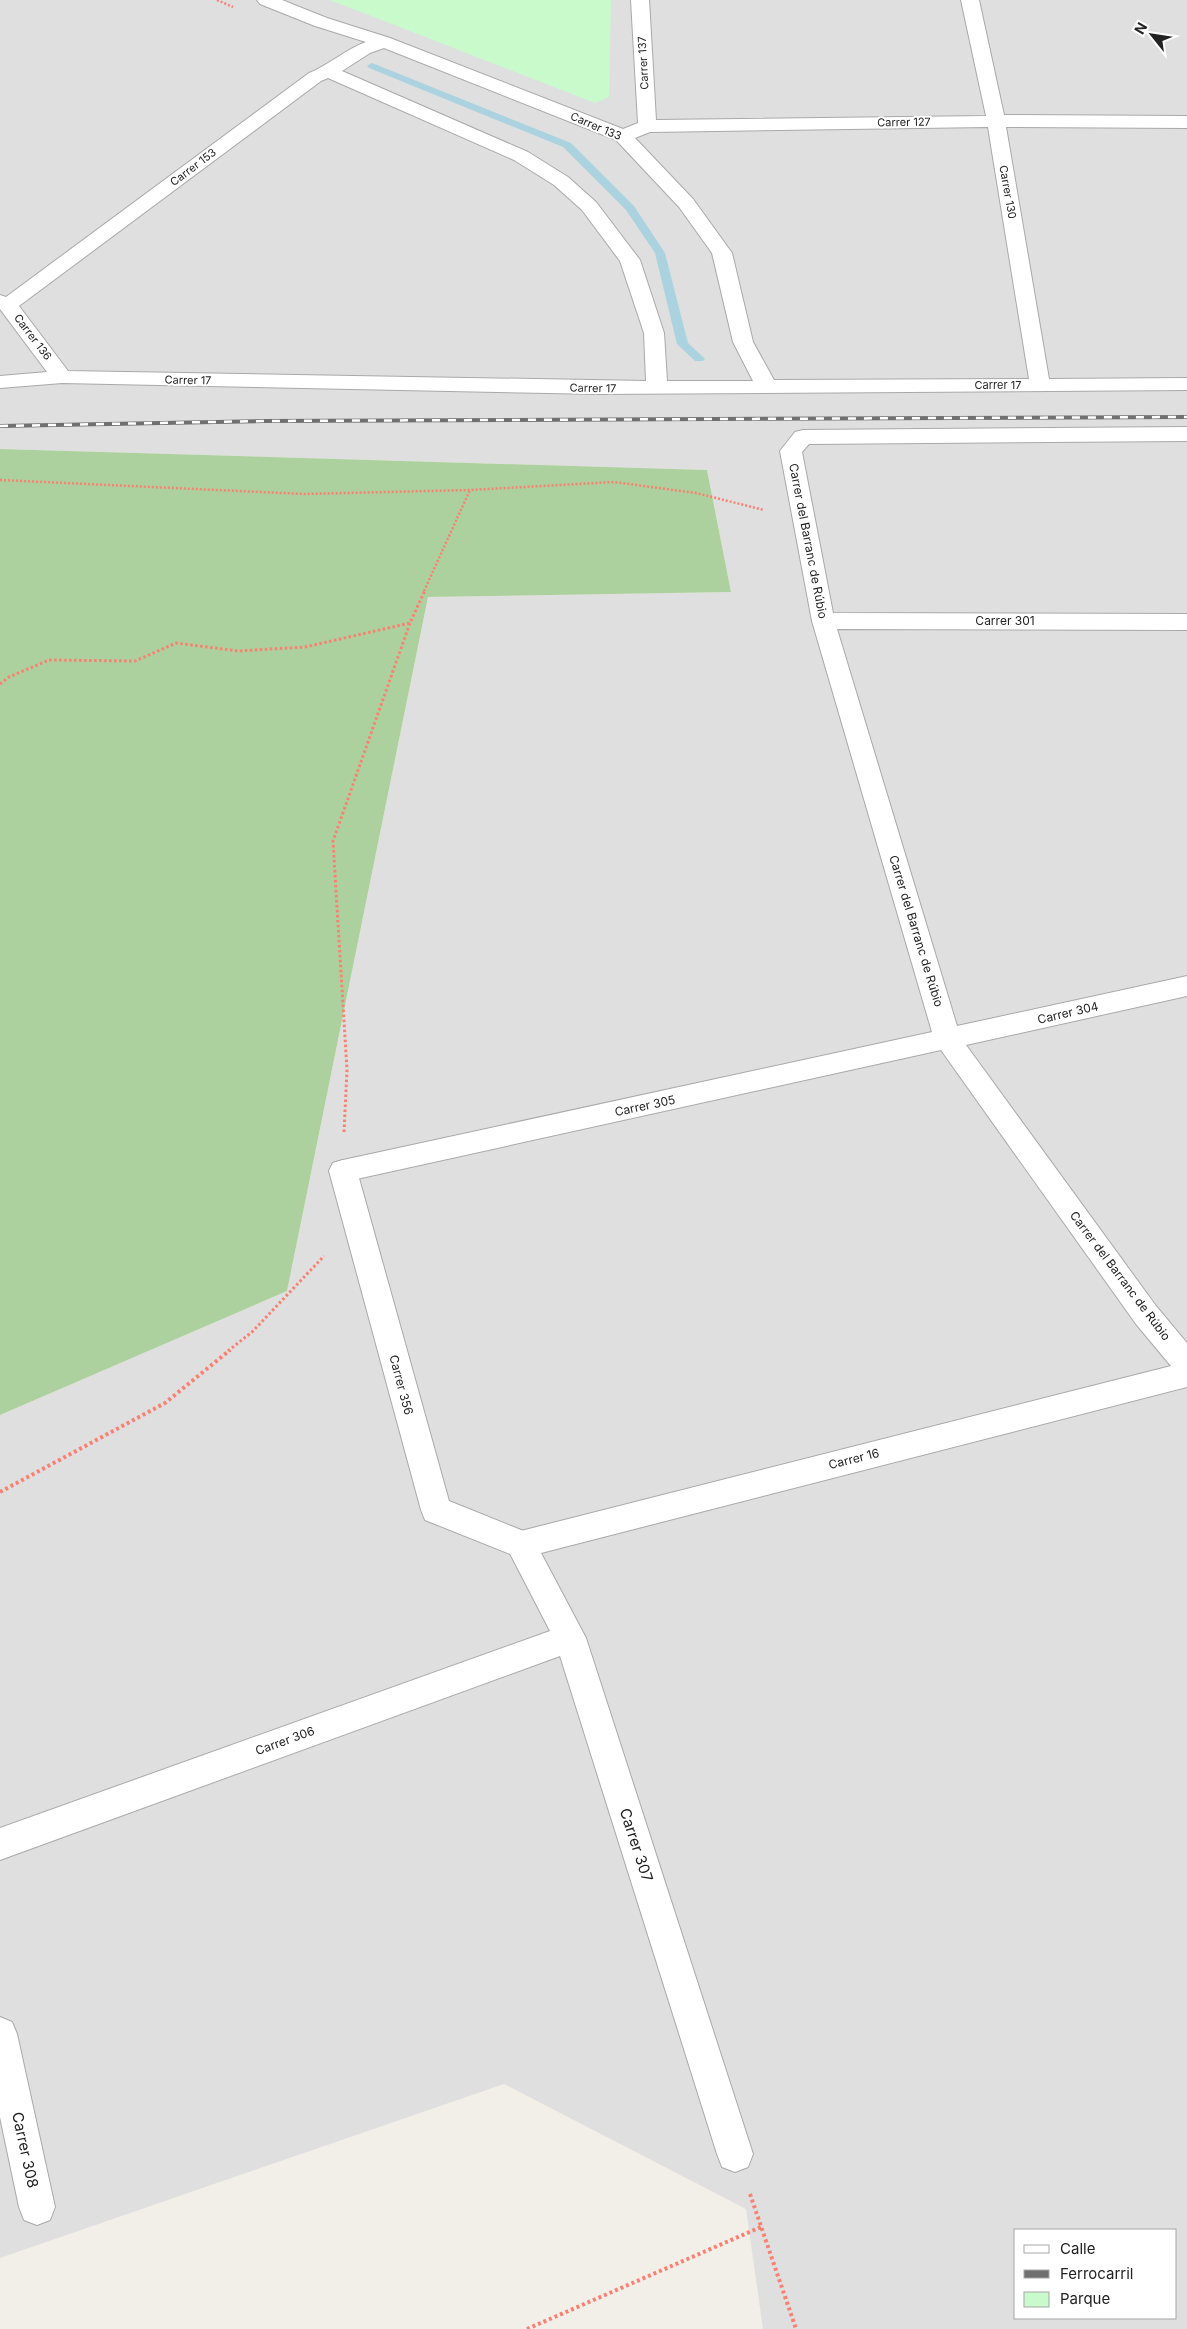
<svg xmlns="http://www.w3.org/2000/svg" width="1187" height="2329" font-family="Inter,sans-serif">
<rect width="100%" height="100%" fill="#f2efe9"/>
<!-- residential -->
<path fill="#e0dfdf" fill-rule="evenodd" d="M0 0H1187V2329H763L746 2209 504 2084 0 2258V1415L287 1291 428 597 731 592 707 470 0 449ZM1016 2230H1176V2318H1016Z"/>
<!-- forest -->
<polygon fill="#add19e" points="0,449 707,470 731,592 428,597 287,1291 0,1415"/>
<!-- park -->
<polygon fill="#c8facc" points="330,0 611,0 609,97 595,103"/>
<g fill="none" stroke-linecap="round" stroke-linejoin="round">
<!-- stream -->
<polygon fill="#aad3df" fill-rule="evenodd" points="372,63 571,143 634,206 665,253 688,343 703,357 705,359 703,361 695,361 677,344 655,253 626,210 563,147 369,68 367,66"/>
<defs>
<polygon id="pedestrian" points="343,1160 353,1163 357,1171 449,1501 531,1534 535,1544 531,1554 520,1558 425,1520 421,1510 329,1171 333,1163"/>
<g id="minor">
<path d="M257 0H282L327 18 390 38 623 129 638 123 631 0H649L656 120 986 116 961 0H979L1004 115 1187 116V128L1006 127 1049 379 1187 378V390L599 394 62 383 0 388V376L47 372 0 309V295L6 297 309 73C329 65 346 49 366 42L315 26 260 4ZM384 48 616 140 679 207 712 253 733 342 753 381H667L664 333 640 260 596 202 568 177 528 152 342 71 370 53ZM328 78 514 160 554 185 582 210 620 261 644 333 646 381 68 371 19 306 321 81ZM988 127 1029 379 774 380 753 342 732 253 693 199 635 138 650 132Z"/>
<polygon points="1187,427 1187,441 809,444 802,452 833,613 1187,614 1187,630 837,629 957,1026 1187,976 1187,996 966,1045 1156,1306 1187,1343 1187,1387 541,1553 586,1638 753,2154 748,2167 735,2172 722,2167 717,2154 560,1656 0,1860 0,1828 550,1631 505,1544 509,1534 1171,1366 1136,1324 941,1050 343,1182 333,1179 329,1171 333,1163 343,1160 932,1032 812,621 780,451 795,432 803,430"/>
<polygon points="0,2017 12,2022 17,2034 55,2207 50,2220 37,2225 24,2220 19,2207 0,2117"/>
</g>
</defs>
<!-- pedestrian casing -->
<use href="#pedestrian" stroke="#a9a9a9" stroke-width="2"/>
<!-- minor casing -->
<use href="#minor" stroke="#a9a9a9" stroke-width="2"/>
<!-- path-far2 -->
<g stroke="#fa8072" stroke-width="2.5" stroke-dasharray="2 2" stroke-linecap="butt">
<polyline points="217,0 233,7"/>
<polyline points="0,480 304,494 470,490 614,482 696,493 764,510"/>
<polyline points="424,591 470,490"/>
</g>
<!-- path-far1 -->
<g stroke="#fa8072" stroke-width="3" stroke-dasharray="2.5 2.5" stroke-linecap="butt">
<polyline points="0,684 9,677 49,660 135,661 176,643 238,651 305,647 410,623 425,590"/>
<polyline points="344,1132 347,1070 333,841 410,623"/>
<polyline points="228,1351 252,1332 324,1256"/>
</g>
<!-- path -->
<g stroke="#fa8072" stroke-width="4" stroke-dasharray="3 3" stroke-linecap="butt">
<polyline points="0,1492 165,1403 230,1350"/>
<polyline points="750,2194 796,2329"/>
<polyline points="527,2329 761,2227"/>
</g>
<!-- pedestrian -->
<use href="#pedestrian" fill="#fff" fill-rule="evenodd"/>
<!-- minor -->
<use href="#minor" fill="#fff" fill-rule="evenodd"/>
<defs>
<polyline id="rail" points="0,426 263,421 1187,417"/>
</defs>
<!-- rail casing -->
<use href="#rail" stroke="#707070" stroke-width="4"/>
<!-- rail -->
<use href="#rail" stroke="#fff" stroke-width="2.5" stroke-dasharray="8" stroke-linecap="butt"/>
</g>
<g text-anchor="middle" stroke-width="4" stroke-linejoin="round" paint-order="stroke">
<!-- far-street labels -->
<g font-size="11" fill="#222" stroke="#fff">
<text transform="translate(643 63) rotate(-93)" y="4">Carrer 137</text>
<text transform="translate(904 122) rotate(-1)" y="4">Carrer 127</text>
<text transform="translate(596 126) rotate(23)" y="4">Carrer 133</text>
<text transform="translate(193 167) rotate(-37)" y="4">Carrer 153</text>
<text transform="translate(1008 192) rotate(80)" y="4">Carrer 130</text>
<text transform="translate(33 337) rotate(53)" y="4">Carrer 136</text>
<text transform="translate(188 380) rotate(1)" y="4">Carrer 17</text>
<text x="998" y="389">Carrer 17</text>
<text transform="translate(593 388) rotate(1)" y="4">Carrer 17</text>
</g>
<!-- street labels -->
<g font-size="12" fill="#222" stroke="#fff">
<text transform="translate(808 541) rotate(79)" y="4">Carrer del Barranc de Rúbio</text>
<text x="1005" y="625">Carrer 301</text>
<text transform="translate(916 931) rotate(73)" y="4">Carrer del Barranc de Rúbio</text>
<text transform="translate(1068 1013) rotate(-13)" y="4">Carrer 304</text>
<text transform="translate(645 1106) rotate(-12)" y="4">Carrer 305</text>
<text transform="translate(1120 1276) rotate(53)" y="4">Carrer del Barranc de Rúbio</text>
<text transform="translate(401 1385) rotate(75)" y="4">Carrer 356</text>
<text transform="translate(854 1459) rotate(-14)" y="4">Carrer 16</text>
<text transform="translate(285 1741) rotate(-20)" y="4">Carrer 306</text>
</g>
<!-- near-street labels -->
<g font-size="15" fill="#222" stroke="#fff">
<text transform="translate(636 1845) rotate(72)" y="5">Carrer 307</text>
<text transform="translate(25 2150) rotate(78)" y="5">Carrer 308</text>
</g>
</g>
<!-- legend -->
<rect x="1014" y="2229" width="162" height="90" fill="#ffffff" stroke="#a7a7a7"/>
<rect x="1024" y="2245" width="25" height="8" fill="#ffffff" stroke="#a7a7a7"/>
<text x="1060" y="2254" font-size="15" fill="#222222">Calle</text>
<rect x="1024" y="2270" width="25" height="8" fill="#707070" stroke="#a7a7a7"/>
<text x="1060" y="2279" font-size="15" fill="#222222">Ferrocarril</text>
<rect x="1024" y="2292" width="25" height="15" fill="#c8facc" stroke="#a7a7a7"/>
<text x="1060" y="2304" font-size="15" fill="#222222">Parque</text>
<!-- north arrow -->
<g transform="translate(1152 35) rotate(300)" stroke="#ffffff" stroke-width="4" paint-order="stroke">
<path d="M0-4L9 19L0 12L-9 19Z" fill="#222222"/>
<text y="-8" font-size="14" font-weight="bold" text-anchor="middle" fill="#222222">N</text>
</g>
</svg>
